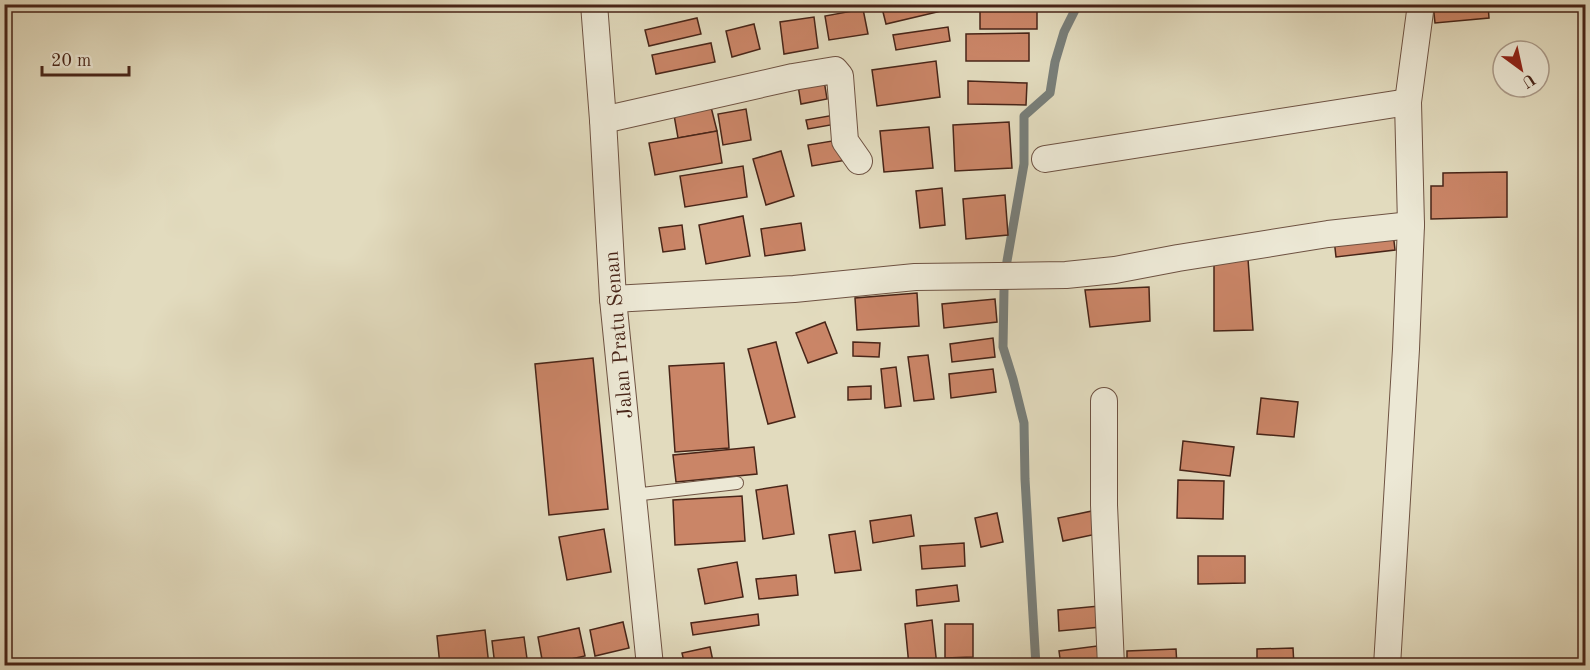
<svg xmlns="http://www.w3.org/2000/svg" width="1590" height="670" font-family="'Old Standard TT',serif">
<rect width="100%" height="100%" fill="#e2dbbe"/>
<filter id="stains"><feTurbulence type="fractalNoise" baseFrequency=".00333" numOctaves="4"/><feColorMatrix values="0 0 0 0 .2 0 0 0 0 .09 0 0 0 0 .02 0 0 0 .5 -.17"/></filter>
<radialGradient id="worn" r=".72"><stop offset=".6" stop-color="#630" stop-opacity="0"/><stop offset="1" stop-color="#630" stop-opacity=".3"/></radialGradient>
<g fill="none" stroke-linecap="round" stroke-linejoin="round">
<!-- stream -->
<polyline stroke="#787e79" stroke-width="9" points="1036,666 1025,479 1024,423 1013,379 1003,347 1004,290 1007,261 1024,164 1024,116 1050,93 1055,62 1064,32 1078,4"/>
</g>
<!-- building -->
<g fill="#ca8567" stroke="#482518" stroke-width="1.5">
<polygon points="881,4 949,4 950,9 886,24"/>
<rect x="980" y="4" width="57" height="25"/>
<polygon points="1433,4 1488,4 1489,18 1435,23"/>
<polygon points="863,9 868,34 829,40 825,16"/>
<polygon points="814,17 818,48 784,54 780,22"/>
<polygon points="697,18 701,34 649,46 645,30"/>
<polygon points="754,24 760,49 732,57 726,31"/>
<polygon points="948,27 950,41 896,50 893,35"/>
<polygon points="1029,33 1029,61 966,61 966,34"/>
<polygon points="711,43 715,62 656,74 652,55"/>
<polygon points="936,61 940,97 877,106 872,70"/>
<polygon points="823,74 827,99 801,104 797,79"/>
<polygon points="968,81 1027,83 1026,105 968,104"/>
<polygon points="711,107 717,131 678,138 674,115"/>
<polygon points="746,109 751,140 723,145 718,114"/>
<polygon points="840,114 842,123 808,129 806,120"/>
<polygon points="1009,122 1012,168 955,171 953,125"/>
<polygon points="929,127 933,168 884,172 880,131"/>
<polygon points="717,131 722,163 655,175 649,143"/>
<polygon points="844,139 847,160 812,166 808,145"/>
<polygon points="781,151 794,196 766,205 753,159"/>
<polygon points="743,166 747,197 685,207 680,176"/>
<polygon points="1507,172 1507,217 1431,219 1431,186 1443,186 1443,173"/>
<polygon points="942,188 945,225 920,228 916,191"/>
<polygon points="1005,195 1008,235 966,239 963,199"/>
<polygon points="743,216 750,256 706,264 699,225"/>
<polygon points="801,223 805,250 765,256 761,229"/>
<polygon points="682,225 685,249 663,252 659,228"/>
<polygon points="1393,232 1395,250 1336,257 1334,239"/>
<polygon points="1248,259 1253,330 1214,331 1214,264"/>
<polygon points="1149,287 1150,321 1090,327 1085,290"/>
<polygon points="917,293 919,326 857,330 855,298"/>
<polygon points="995,299 997,322 944,328 942,304"/>
<polygon points="825,322 837,353 808,363 796,333"/>
<polygon points="993,338 995,357 952,362 950,344"/>
<polygon points="776,342 795,417 768,424 748,349"/>
<polygon points="853,342 880,343 879,357 853,356"/>
<polygon points="928,355 934,399 914,401 908,357"/>
<polygon points="593,358 608,509 549,515 535,364"/>
<polygon points="724,363 729,448 675,452 669,366"/>
<polygon points="896,367 901,406 885,408 881,369"/>
<polygon points="993,369 996,392 951,398 949,374"/>
<polygon points="871,386 871,399 848,400 848,387"/>
<polygon points="1261,398 1298,402 1294,437 1257,434"/>
<polygon points="1183,441 1234,447 1230,476 1180,470"/>
<polygon points="754,447 757,474 676,482 673,455"/>
<polygon points="1178,480 1224,481 1223,519 1177,518"/>
<polygon points="787,485 794,534 763,539 756,490"/>
<polygon points="742,496 745,541 675,545 673,500"/>
<polygon points="1092,511 1097,534 1063,541 1058,518"/>
<polygon points="997,513 1003,542 981,547 975,518"/>
<polygon points="911,515 914,536 873,543 870,521"/>
<polygon points="604,529 611,572 567,580 559,537"/>
<polygon points="855,531 861,570 835,573 829,535"/>
<polygon points="964,543 965,566 922,569 920,546"/>
<polygon points="1198,556 1245,556 1245,583 1198,584"/>
<polygon points="737,562 743,597 705,604 698,569"/>
<polygon points="796,575 798,595 759,599 756,579"/>
<polygon points="957,585 959,601 917,606 916,590"/>
<polygon points="1099,606 1101,627 1059,631 1058,610"/>
<polygon points="758,614 759,625 693,635 691,623"/>
<polygon points="932,620 937,666 909,666 905,624"/>
<polygon points="623,622 629,648 595,656 590,630"/>
<polygon points="945,624 973,624 973,657 945,658"/>
<polygon points="579,628 585,656 543,665 538,637"/>
<polygon points="485,630 489,666 440,666 437,636"/>
<polygon points="524,637 528,666 495,666 492,641"/>
<polygon points="1097,646 1099,664 1087,666 1061,666 1059,651"/>
<polygon points="710,647 714,666 685,666 682,653"/>
<polygon points="1293,648 1294,666 1257,666 1257,649"/>
<polygon points="1176,649 1177,666 1127,666 1127,651"/>
<polygon points="807,660 808,666 782,665"/>
</g>
<g fill="none" stroke-linecap="round" stroke-linejoin="round">
<defs>
<polyline id="service" points="633,495 737,483"/>
<g id="minor">
<polyline points="594,4 603,120 613,299 650,666"/>
<polyline points="603,120 793,77 835,70 840,76 845,141 859,161"/>
<polyline points="1045,159 1408,102"/>
<polyline points="613,299 794,289 915,277 1066,275 1115,270 1178,258 1328,234 1411,225"/>
<polyline points="1104,401 1104,505 1111,666"/>
<polyline points="1387,666 1406,349 1411,225 1408,102 1421,4"/>
</g>
</defs>
<!-- service casing -->
<use href="#service" stroke="#6e5242" stroke-width="14"/>
<!-- minor casing -->
<use href="#minor" stroke="#6e5242" stroke-width="28"/>
<!-- service -->
<use href="#service" stroke="#ece8d5" stroke-width="12"/>
<!-- minor -->
<use href="#minor" stroke="#ece8d5" stroke-width="26"/>
</g>
<g text-anchor="middle" stroke-width="4.5" stroke-linejoin="round" paint-order="stroke">
<!-- street labels -->
<g font-size="21" fill="#482518" stroke="#ece8d5">
<text transform="translate(618 335) rotate(-95)" y="7">Jalan Pratu Senan</text>
</g>
</g>
<!-- margin -->
<rect width="1590" height="670" fill="none" stroke="#e2dbbe" stroke-width="24"/>
<rect x="6" y="6" width="1578" height="658" fill="none" stroke="#482518" stroke-width="3"/>
<rect x="12" y="12" width="1566" height="646" fill="none" stroke="#482518" stroke-width="1.5"/>
<!-- north arrow -->
<g transform="translate(1521 69) rotate(147)"><circle r="28" fill="#ece8d5" stroke="#aa9a89" stroke-width="1.5"/>
<path d="M0-4.5L10 22L0 15L-10 22Z" fill="#8f2418"/>
<text y="-9" font-size="16" font-weight="bold" text-anchor="middle" fill="#482518">U</text>
</g>
<!-- scale -->
<path d="M42 66v9h87v-9" fill="none" stroke="#482518" stroke-width="3"/>
<text x="51" y="66" font-size="18" fill="#482518" stroke="#ece8d5" stroke-width="4.5" paint-order="stroke">20 m</text>
<rect width="100%" height="100%" filter="url(#stains)"/>
<rect width="100%" height="100%" fill="url(#worn)"/>
</svg>
